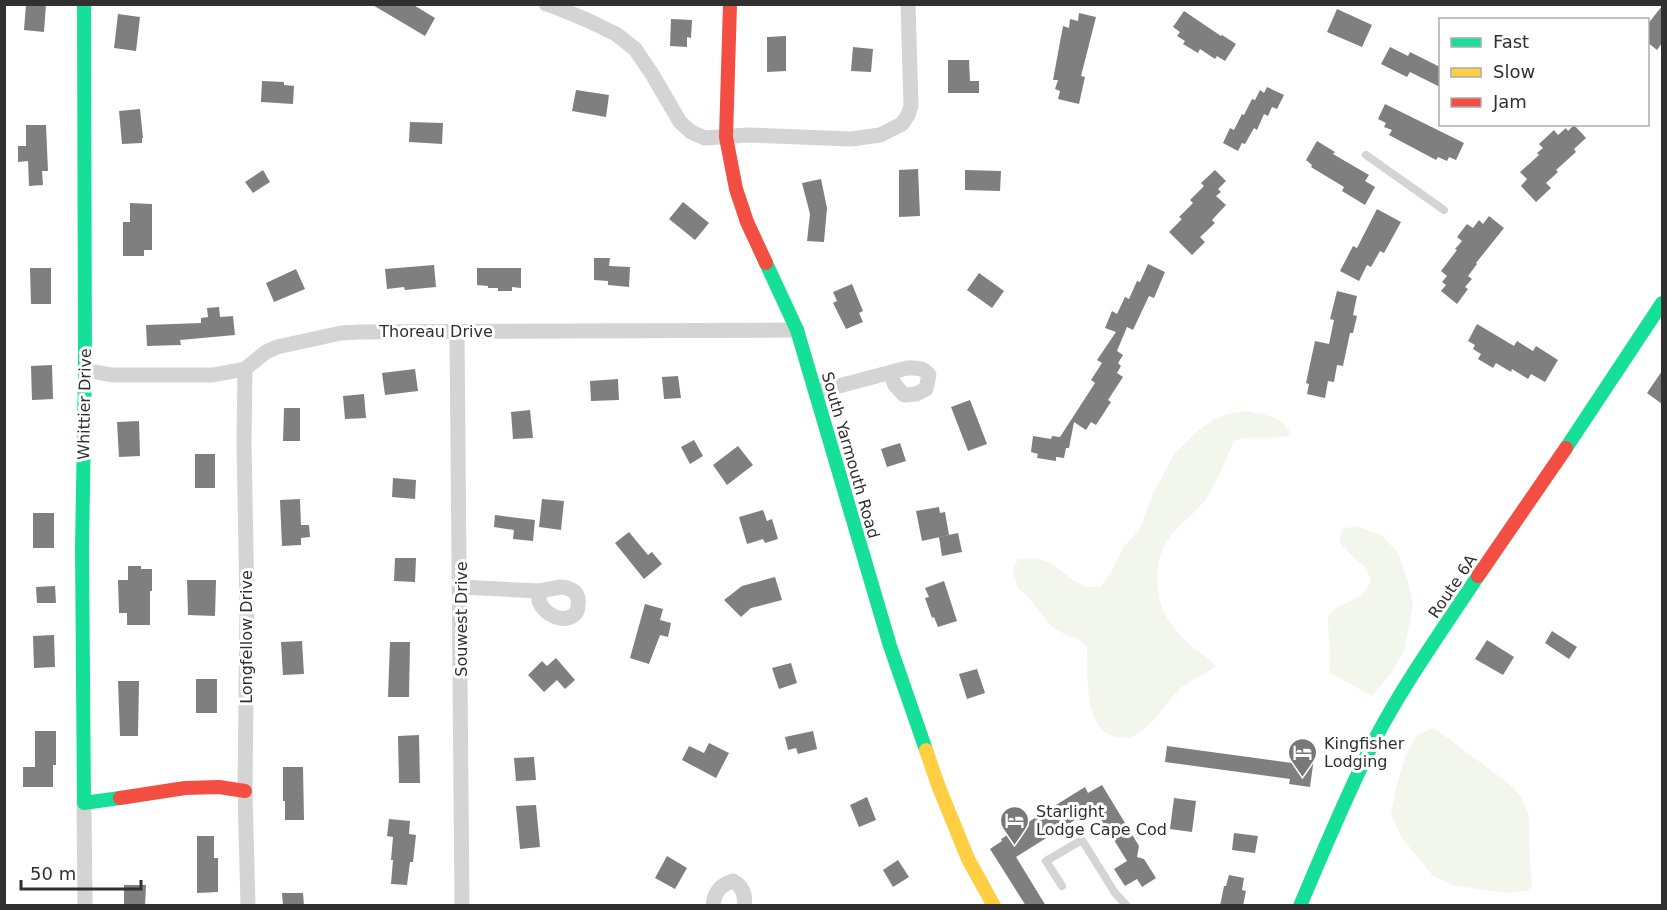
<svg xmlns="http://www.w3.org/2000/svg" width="1667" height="910" font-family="'DejaVu Sans',sans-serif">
<rect width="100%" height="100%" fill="#fff"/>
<!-- green -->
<g fill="#f2f6ed">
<path d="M1248 411C1265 415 1281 416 1290 432L1288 436C1270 440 1251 435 1234 441 1225 460 1218 481 1206 499 1195 514 1179 524 1168 539 1153 560 1154 602 1170 622 1175 629 1181 637 1188 643 1198 651 1207 657 1216 666 1205 673 1191 680 1181 688 1164 703 1155 725 1135 735 1129 738 1124 738 1117 737 1083 730 1088 674 1087 647L1078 639 1068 636 1052 627 1029 598 1017 587 1013 570 1018 559C1025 559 1032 558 1038 559 1062 563 1071 590 1100 587L1112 571 1123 548 1139 530 1153 494 1174 454 1199 430 1215 419 1227 414Z"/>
<path d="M1357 526 1381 535 1398 553 1408 582 1413 605 1404 651 1392 672 1372 696 1329 672C1331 653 1328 635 1328 616L1335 609 1362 595 1371 582 1366 568 1350 554 1340 542 1341 529Z"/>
<polygon points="1434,728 1508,783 1521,796 1529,815 1530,867 1532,884 1529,890 1505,893 1452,885 1433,876 1402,838 1391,815 1396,788 1405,757 1418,734"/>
</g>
<!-- building -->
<g fill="#7f7f7f">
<polygon points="26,4 46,4 44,32 24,30"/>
<polygon points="371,4 412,4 435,18 425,36"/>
<polygon points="1662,6 1662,43 1657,50 1647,42 1647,25"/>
<polygon points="1337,9 1372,25 1362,47 1327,32"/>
<polygon points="1184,11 1221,36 1222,35 1236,44 1225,61 1217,56 1215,59 1200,49 1198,53 1183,44 1185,41 1177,36 1180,32 1173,27"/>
<polygon points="1079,13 1096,17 1081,76 1085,77 1079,104 1058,99 1060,91 1055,89 1058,80 1053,80 1063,26 1069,28 1070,19 1078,21"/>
<polygon points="118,14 140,17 136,51 114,48"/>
<polygon points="671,19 692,20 691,38 687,37 687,47 670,46"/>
<polygon points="786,36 786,71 767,72 767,37"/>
<polygon points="853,47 873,49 871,72 851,71"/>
<polygon points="1390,47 1408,56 1410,52 1440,67 1440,87 1410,72 1407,77 1381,64"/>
<polygon points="948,60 969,60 970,81 979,81 979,93 948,93"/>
<polygon points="262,81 284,82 284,85 294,86 293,104 261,102"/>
<polygon points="1267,87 1284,95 1277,109 1272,107 1268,116 1264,114 1257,130 1254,128 1245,144 1242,143 1238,151 1223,143 1230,128 1234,130 1242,114 1244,115 1252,99 1255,100 1260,90 1264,93"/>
<polygon points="576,90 609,95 606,117 572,111"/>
<polygon points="1385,104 1464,143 1456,160 1449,157 1447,161 1438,157 1436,160 1389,135 1392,130 1384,127 1386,123 1378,119"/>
<polygon points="140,109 143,138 142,138 142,143 122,144 119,111"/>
<polygon points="410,122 443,123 442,144 409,142"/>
<polygon points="26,125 46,125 48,171 42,171 43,185 29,186 28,161 18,162 18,146 26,146"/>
<polygon points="1574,125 1586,138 1574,149 1576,152 1556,170 1558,172 1546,183 1551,188 1536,202 1521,186 1527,179 1520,172 1539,155 1537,153 1543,148 1539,144 1554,130 1558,135 1566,128 1568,131"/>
<polygon points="1317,141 1335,152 1333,154 1369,175 1365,181 1375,187 1365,205 1342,191 1344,187 1311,167 1312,165 1306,160"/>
<polygon points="918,169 920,216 899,217 899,170"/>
<polygon points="263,170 270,182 253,193 245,182"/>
<polygon points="965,170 1001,171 1000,191 965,190"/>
<polygon points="1215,170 1226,181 1218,189 1221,192 1216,196 1226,205 1212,220 1215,223 1200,237 1205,242 1192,255 1169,232 1182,219 1179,217 1193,203 1190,200 1204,186 1201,183"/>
<polygon points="821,179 827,208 824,242 807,241 810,214 802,183"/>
<polygon points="683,202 709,223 695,240 669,219"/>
<polygon points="130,203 152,204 152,250 144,250 144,256 123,256 123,222 130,222"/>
<polygon points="1377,209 1401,222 1384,253 1380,251 1371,267 1367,265 1359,281 1340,271 1353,246 1357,248"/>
<polygon points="1489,216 1504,228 1476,263 1477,264 1468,276 1472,279 1465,287 1468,289 1457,304 1441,291 1446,285 1442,282 1447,276 1441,271 1457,250 1455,249 1462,241 1457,237 1467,224 1473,228 1479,220 1483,224"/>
<polygon points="594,258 610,258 609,266 630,267 629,287 608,285 608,281 594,280"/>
<polygon points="1148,264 1165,272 1154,298 1149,296 1133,330 1127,327 1117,351 1123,355 1118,363 1121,366 1117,373 1123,377 1108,400 1111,402 1096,425 1091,422 1086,430 1074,422 1069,448 1066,448 1064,458 1056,457 1056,461 1037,458 1038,454 1031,452 1033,436 1051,439 1052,436 1060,437 1095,383 1091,380 1102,363 1097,360 1116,332 1105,328 1112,311 1117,314 1125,297 1129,299 1137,281 1140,282"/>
<polygon points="434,265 436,287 405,290 404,287 387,289 385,269"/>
<polygon points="30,268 51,268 51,304 31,304"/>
<polygon points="477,268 521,268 521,288 512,287 512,291 498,291 498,288 488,288 488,286 477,285"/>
<polygon points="296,269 305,289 274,302 266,283"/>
<polygon points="979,273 1004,291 992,308 967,290"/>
<polygon points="852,284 863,311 859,313 863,322 846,329 833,303 837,301 833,292"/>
<polygon points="1337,291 1357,296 1353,315 1357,316 1353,333 1350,333 1343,366 1337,365 1334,382 1328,381 1325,398 1307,394 1309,384 1306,383 1315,341 1329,344 1334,320 1330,319"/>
<polygon points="219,307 220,317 233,316 235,335 180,340 181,345 147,346 146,325 201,323 201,318 208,317 207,308"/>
<polygon points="1477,324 1514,346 1517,341 1533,351 1536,346 1558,360 1545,382 1531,374 1528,379 1512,369 1511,372 1496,363 1493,368 1478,359 1481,354 1473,349 1475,345 1468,341"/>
<polygon points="52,365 53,399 32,400 31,366"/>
<polygon points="415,369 418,391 385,395 382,373"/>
<polygon points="1662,371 1662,404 1647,393"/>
<polygon points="678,376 681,398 664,399 662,377"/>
<polygon points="618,379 619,400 591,401 590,381"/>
<polygon points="364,394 366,418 345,419 343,396"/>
<polygon points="970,400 987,444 968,451 951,407"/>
<polygon points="284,408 300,408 300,441 283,441"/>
<polygon points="530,410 533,438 513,439 511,412"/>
<polygon points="139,421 140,456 119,457 117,422"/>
<polygon points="694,440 703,456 690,464 681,447"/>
<polygon points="900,443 906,461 887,467 881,449"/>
<polygon points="738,446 753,465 727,485 713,465"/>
<rect x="195" y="454" width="20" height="34"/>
<polygon points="393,478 416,480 415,499 392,497"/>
<polygon points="300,499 301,525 309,525 310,537 301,538 301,545 282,546 280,500"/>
<polygon points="542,499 564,501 561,530 539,527"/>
<polygon points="939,507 940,513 945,512 949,535 922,541 916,511"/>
<polygon points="763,510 767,521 772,519 778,539 765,543 763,539 747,544 739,517"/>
<rect x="33" y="513" width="21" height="35"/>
<polygon points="495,515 535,520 533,541 513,539 514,530 494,527"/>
<polygon points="629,532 648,555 652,552 662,564 644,579 615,543"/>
<polygon points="958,533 962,552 942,556 939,537"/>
<polygon points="395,558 416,558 415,582 394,581"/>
<polygon points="128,566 141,566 141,569 152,569 152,591 150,591 150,625 127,625 127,613 119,613 118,580 128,580"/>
<polygon points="775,577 782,600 751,608 741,617 724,600 742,586"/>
<polygon points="187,580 216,580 215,616 188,615"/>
<polygon points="944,581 957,621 938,627 934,617 932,618 925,598 929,597 925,588"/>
<polygon points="55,586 56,603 37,603 36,587"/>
<polygon points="645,604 663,609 660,620 671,623 668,637 660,635 649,664 630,658"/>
<polygon points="1552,631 1577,647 1569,659 1545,643"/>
<polygon points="54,635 55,667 34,668 33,636"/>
<polygon points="1487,640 1514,657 1503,675 1475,659"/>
<polygon points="302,641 304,674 283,675 281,642"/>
<polygon points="390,642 410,642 409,697 388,697"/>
<polygon points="556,658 575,680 565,689 557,680 544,692 528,675 542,661 547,666"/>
<polygon points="791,663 797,683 779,689 772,668"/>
<polygon points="977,669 985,693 967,699 959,674"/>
<rect x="196" y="679" width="21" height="34"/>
<polygon points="118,681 139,681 138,736 120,736"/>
<polygon points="35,731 56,731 56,765 53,765 53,787 23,787 23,767 35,767"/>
<polygon points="813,731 817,749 798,754 796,748 788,750 785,737"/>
<polygon points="419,735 420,783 399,783 398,736"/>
<polygon points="709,743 729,753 716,778 682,760 689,746 704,753"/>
<polygon points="1167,746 1292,763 1293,755 1314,758 1310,787 1289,784 1290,779 1165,762"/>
<polygon points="534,757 536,780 516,781 514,758"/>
<polygon points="283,767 303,767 304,820 285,820 285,801 283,801"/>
<polygon points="1102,785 1139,846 1137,857 1144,859 1156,878 1142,887 1137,879 1125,886 1114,869 1127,861 1094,808 1016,857 1046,906 1026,906 990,849 1002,841 1001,839 1085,787 1088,793"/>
<polygon points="867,797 876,820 859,827 850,805"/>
<polygon points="1174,798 1196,801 1192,832 1170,829"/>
<polygon points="536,805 540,847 520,849 516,806"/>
<polygon points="389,819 410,821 409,834 416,835 413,862 410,862 407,885 391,884 393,860 391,860 393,837 387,836"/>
<polygon points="1234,833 1258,836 1255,853 1232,850"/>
<polygon points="197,836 214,836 214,858 218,858 218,892 197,893"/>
<polygon points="667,856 687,868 675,889 655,878"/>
<polygon points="898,860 909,877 893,887 883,870"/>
<polygon points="1229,875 1244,878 1242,890 1246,891 1243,906 1220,906 1224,886 1226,886"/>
<polygon points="124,885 146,885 145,906 124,906"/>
<polygon points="282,893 303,893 304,906 283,906"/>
</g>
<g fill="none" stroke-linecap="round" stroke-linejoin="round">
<!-- lane -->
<g stroke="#d4d4d4" stroke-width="8">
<polyline points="1366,155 1444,210"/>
<polyline points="1062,886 1046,861 1082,840 1115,893 1127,906"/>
</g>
<!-- street -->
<g stroke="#d4d4d4" stroke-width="15">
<polyline points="546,4 558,8 587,20 616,34 635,49 652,74 680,122 691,132 705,138 748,135 851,139 880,135 902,124 908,115 911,106 908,4"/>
<polyline points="457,332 462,906"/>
<polyline points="245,369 244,443 247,605 245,791 248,906"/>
<polyline points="85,370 112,375 213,375 245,369 266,352 277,347 341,333 359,332 797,330"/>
<path d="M816 392 907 368C916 368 923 367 929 375L926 389 916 394 904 395 895 385 890 373"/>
<polyline points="461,587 539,591"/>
<path d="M561 587C572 588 580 593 578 605 578 608 577 612 575 614 563 625 544 614 539 601 539 600 539 592 539 591Z"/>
<polyline points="84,803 85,906"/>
<path d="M713 906C714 892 720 885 733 881 742 886 746 894 744 906"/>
</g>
<!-- fast -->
<g stroke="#16e098" stroke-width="14">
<polyline points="84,4 85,370 82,548 84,803 120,798"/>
<polyline points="766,263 797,330 890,646 926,750"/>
<polyline points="1566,448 1662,303"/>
<path d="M1300 906C1324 850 1347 793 1375 739 1405 682 1443 629 1478 576"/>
</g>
<!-- slow -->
<polyline stroke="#ffcf43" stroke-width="14" points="926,750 938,785 968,859 994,906"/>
<!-- jam -->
<g stroke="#f24e42" stroke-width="14">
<polyline points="730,4 726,137 736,189 747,222 766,263"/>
<polyline points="1478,576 1566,448"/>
<polyline points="120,798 185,788 219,787 245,791"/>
</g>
</g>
<!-- icons -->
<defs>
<symbol id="hotel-pin" viewBox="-11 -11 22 30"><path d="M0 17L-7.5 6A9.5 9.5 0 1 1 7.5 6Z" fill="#787878" stroke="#fff"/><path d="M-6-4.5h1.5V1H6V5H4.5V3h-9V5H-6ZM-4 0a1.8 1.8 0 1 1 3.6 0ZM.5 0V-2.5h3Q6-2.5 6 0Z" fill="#fff"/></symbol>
</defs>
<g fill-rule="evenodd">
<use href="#hotel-pin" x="1286" y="736" width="33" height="45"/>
<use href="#hotel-pin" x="998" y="804" width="33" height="45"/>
</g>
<g text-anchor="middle" stroke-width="6" stroke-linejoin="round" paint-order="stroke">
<!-- street labels -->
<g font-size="16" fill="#303030" stroke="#fff">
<text x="436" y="337">Thoreau Drive</text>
<text transform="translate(84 404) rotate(-89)" y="6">Whittier Drive</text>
<text transform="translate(851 455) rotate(74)" y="6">South Yarmouth Road</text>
<text transform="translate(1452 586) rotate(-56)" y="6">Route 6A</text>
<text transform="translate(461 619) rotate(-90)" y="6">Souwest Drive</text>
<text transform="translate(246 637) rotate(-90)" y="6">Longfellow Drive</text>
</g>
<!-- poi labels -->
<g font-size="16" fill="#303030" stroke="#fff" text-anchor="start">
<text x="1324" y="749">Kingfisher<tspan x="1324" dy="18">Lodging</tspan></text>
<text x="1036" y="817">Starlight<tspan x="1036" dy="18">Lodge Cape Cod</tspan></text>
</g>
</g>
<!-- border -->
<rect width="1667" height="910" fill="none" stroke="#303030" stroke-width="12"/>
<!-- legend -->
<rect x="1439" y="18" width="210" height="108" fill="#ffffff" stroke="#acacac" stroke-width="1.5"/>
<rect x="1451" y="38" width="30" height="9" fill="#16e098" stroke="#acacac" stroke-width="1.5"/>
<text x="1493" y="48" font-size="18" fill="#303030">Fast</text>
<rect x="1451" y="68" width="30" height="9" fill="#ffcf43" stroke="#acacac" stroke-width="1.5"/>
<text x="1493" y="78" font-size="18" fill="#303030">Slow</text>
<rect x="1451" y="98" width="30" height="9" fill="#f24e42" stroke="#acacac" stroke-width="1.5"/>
<text x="1493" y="108" font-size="18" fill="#303030">Jam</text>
<!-- scale -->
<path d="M21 880v9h120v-9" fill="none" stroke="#303030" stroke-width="3"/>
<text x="30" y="880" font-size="18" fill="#303030" stroke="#ffffff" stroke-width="4.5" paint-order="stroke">50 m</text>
</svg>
